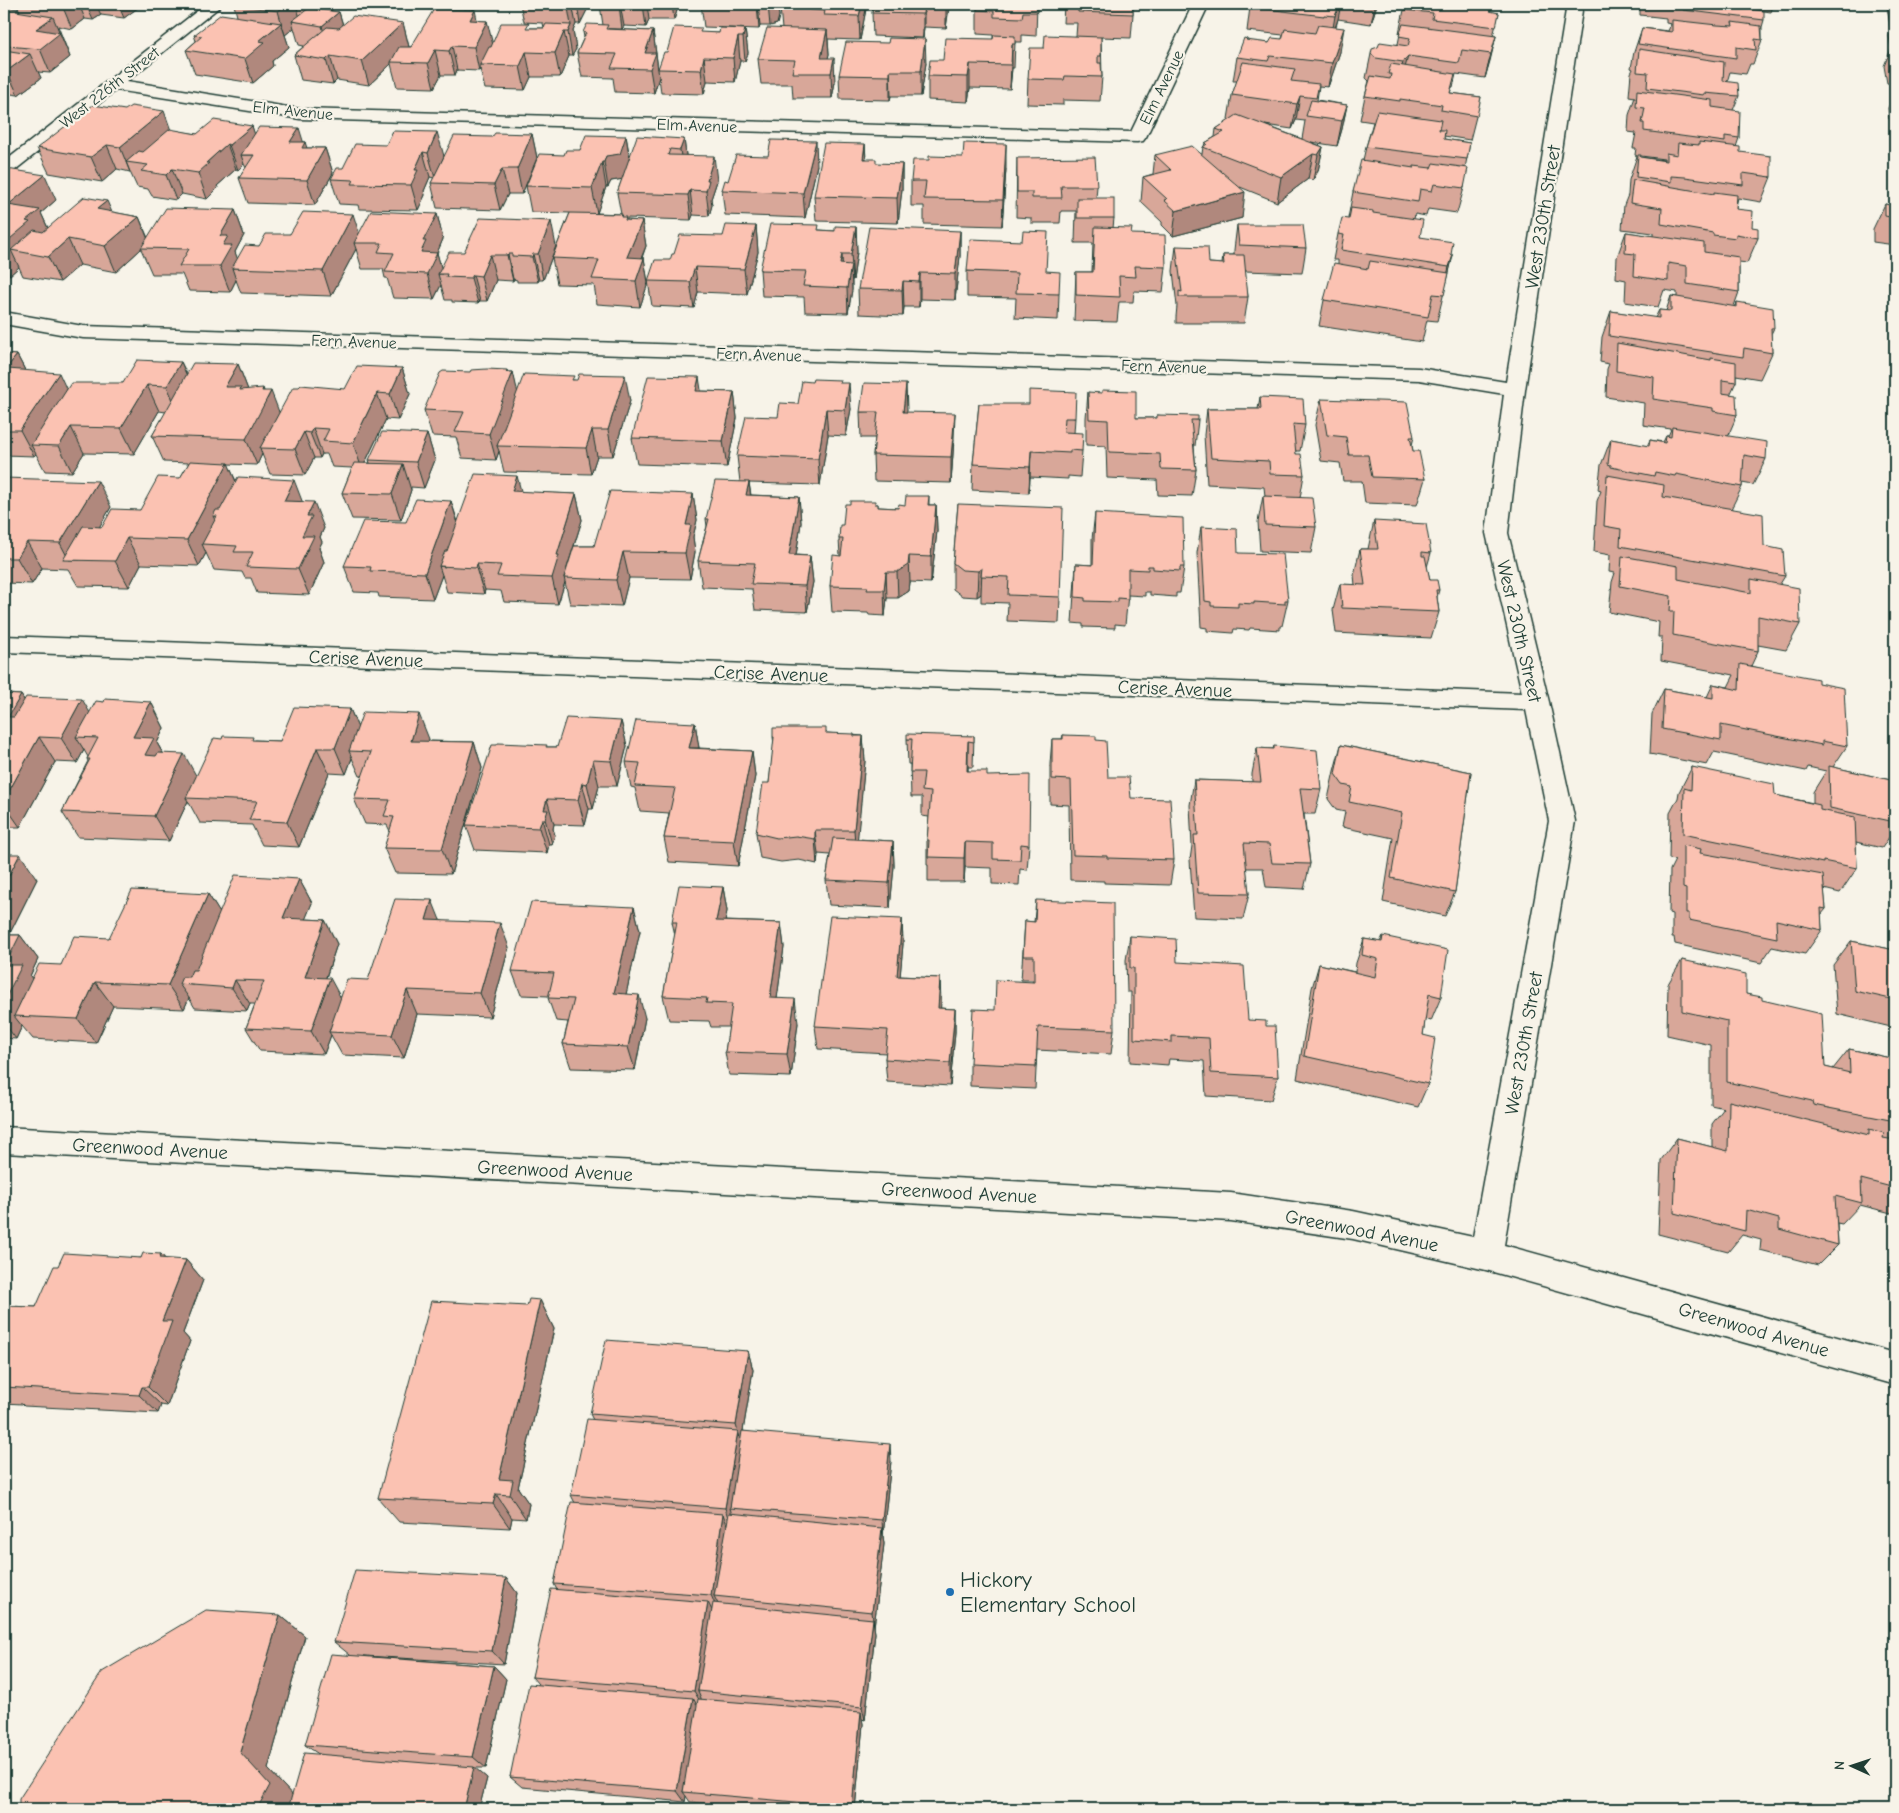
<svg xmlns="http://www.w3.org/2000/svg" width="1899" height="1813" font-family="'Comic Neue',sans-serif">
<rect width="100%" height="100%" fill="#f7f3e8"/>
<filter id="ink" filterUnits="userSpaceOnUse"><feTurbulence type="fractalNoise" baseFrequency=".02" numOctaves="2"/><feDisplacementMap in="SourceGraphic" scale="10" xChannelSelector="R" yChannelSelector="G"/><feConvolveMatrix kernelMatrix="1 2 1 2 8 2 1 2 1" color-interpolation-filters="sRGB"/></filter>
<g filter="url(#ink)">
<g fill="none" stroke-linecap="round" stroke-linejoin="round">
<defs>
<g id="minor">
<polygon points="206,4 223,4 127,81 300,109 1131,132 1193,4 1209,4 1146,137 1143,141 1137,142 300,119 116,90 10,174 4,175 4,162"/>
<polygon points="1567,4 1583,4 1525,390 1508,533 1549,702 1575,821 1504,1245 1895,1353 1895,1385 1486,1270 1353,1239 1231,1221 4,1153 4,1127 1231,1193 1353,1211 1473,1237 1549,821 1526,710 4,652 4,636 1522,693 1486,533 1504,394 1419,380 83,338 4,324 4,312 83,326 1419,368 1506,382"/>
</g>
</defs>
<!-- minor casing -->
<use href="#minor" stroke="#1f3d34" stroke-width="3"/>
<!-- minor -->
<use href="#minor" fill="#f7f3e8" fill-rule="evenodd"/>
</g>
<!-- wall -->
<g fill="#d8a799" stroke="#1f3d34" fill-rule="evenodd">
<polygon points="17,4 143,4 124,18 101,15 93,20 85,19 72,29 58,26 70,57 50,73 38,72 41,78 18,95 4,93 4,8 19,9 20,12"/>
<polygon points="235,4 331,4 332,7 331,8 331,11 339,12 343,25 403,23 409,47 411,47 441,9 427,5 426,4 484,4 472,10 477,21 487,21 492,44 529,28 544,28 543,23 524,22 520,4 590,4 580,24 576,24 573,31 576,49 572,56 569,56 560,77 531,77 525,90 485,89 480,69 479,71 457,70 455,75 441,75 434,88 397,87 391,64 369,85 337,80 333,84 301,80 294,55 304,46 299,45 294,28 285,35 289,47 272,61 273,66 253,83 195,74 186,50 196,41 194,35 237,16 234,5"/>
<polygon points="601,4 679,4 674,20 649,20 646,27 624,26 622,29 608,29 653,31 658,69 667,52 702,33 719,33 745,29 748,53 745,61 740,61 735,82 707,81 704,94 661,93 659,77 654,93 615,92 613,78 582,77 577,53 584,37 583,32 603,25 600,5"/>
<polygon points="701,4 779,4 778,7 779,16 777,24 770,26 760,26 759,29 704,27"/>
<polygon points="781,4 867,4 860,40 828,39 829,54 828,58 835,82 832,98 793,98 792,84 761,84 758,59 782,29 780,7"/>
<polygon points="874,4 961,4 960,8 949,8 946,28 924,27 923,38 873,36 872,13"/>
<polygon points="968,4 1037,4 1036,36 1022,35 1022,42 1015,42 1014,68 1012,68 1010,89 970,88 968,102 928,100 928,76 943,60 993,39 993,35 977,34 977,7 967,7"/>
<polygon points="1064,4 1133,4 1133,14 1131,38 1101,37 1102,77 1100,101 1063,100 1063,105 1027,104 1028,79 1044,48 1076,36 1077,23 1063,23"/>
<path d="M1251 4H1377L1371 24 1338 19 1336 27 1340 52 1328 87 1319 86 1317 100 1347 105 1342 129 1337 146 1311 142 1323 147 1318 171 1313 180 1308 179 1277 202 1240 187 1242 218 1173 236 1162 225V222L1141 202 1143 177 1153 174 1155 155 1202 154 1203 147 1204 146 1205 143 1215 137 1216 129 1230 120 1228 119 1232 95 1237 81H1233L1237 57 1247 39V41L1269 43 1282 39 1283 35 1247 31 1250 7ZM1296 120 1305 121 1302 139 1265 125 1292 129Z"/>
<path d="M1640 4H1774L1771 12 1743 8 1764 20 1762 27V40L1753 64H1750L1746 74 1730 72 1727 82 1739 96 1733 110 1739 138 1736 147 1740 152 1771 177 1761 202 1738 198 1737 202 1736 209 1752 227 1758 238 1747 263 1739 262V292L1734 306H1736L1737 302 1774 328 1771 334 1772 353 1760 379 1736 375V382L1730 395 1737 415 1728 436 1766 459 1753 485 1742 483V487L1731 509 1764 546 1785 576 1780 584 1800 624 1786 650 1758 645V651L1751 666 1818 683 1847 746 1833 767 1895 781V828L1882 848 1856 842 1857 868 1840 893 1824 889 1826 909 1821 915 1822 930 1805 954 1772 947 1761 963 1675 944 1674 937H1672V914L1669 913 1670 870 1675 860 1669 859 1670 813 1678 798 1679 792 1692 767 1775 795 1813 803V792L1826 771 1808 767 1806 771 1714 752 1707 765 1650 754 1652 714 1664 689 1707 697 1713 684 1728 687 1734 675 1661 661 1662 637H1658L1659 622 1609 612 1612 582 1615 573 1609 572 1610 555 1594 552 1597 501 1601 491 1598 490 1601 465 1611 439 1647 446 1650 440 1663 442 1666 436H1668L1671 429 1643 425 1644 403 1606 397 1607 369 1609 364 1600 362 1602 337 1611 311 1655 318 1659 310 1666 311 1671 296 1677 297V292L1664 290 1658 307 1625 302 1626 280 1616 278 1617 257 1626 232 1653 236V233L1622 229 1624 205 1628 195 1629 180 1637 156 1635 155 1636 148H1633L1636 133 1628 132 1629 115 1635 97 1629 96 1631 73 1633 69 1631 68 1634 52 1642 28 1668 31 1671 24 1666 23V18L1640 15ZM1641 156 1664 159V160L1640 157Z"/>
<polygon points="1873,4 1895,4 1895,84 1887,83 1884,66 1891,49 1889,36 1894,26 1890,26 1887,7 1873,5"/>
<polygon points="1404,10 1492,12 1499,13 1493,36 1496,36 1485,78 1456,74 1453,87 1452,87 1450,93 1481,97 1470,140 1444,136 1444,139 1470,143 1465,168 1464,188 1457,213 1428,209 1426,216 1415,214 1414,219 1420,237 1451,255 1453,255 1437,321 1427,320 1422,342 1319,326 1324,300 1338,264 1338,260 1333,260 1338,234 1349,219 1349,218 1348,218 1353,192 1363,160 1366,147 1373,122 1360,120 1365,96 1369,81 1366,78 1371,54 1398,44 1400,34 1399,33"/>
<polygon points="926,63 921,96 891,96 890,100 840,99 839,75"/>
<polygon points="1895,93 1895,120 1889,119 1888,108"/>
<polygon points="252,126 254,134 305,142 306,148 325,148 333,173 315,205 248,203 239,178 246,168 244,164 238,170 236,169 217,186 218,188 207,199 182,194 176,200 152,196 148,189 137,187 130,172 117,169 102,182 49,173 37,148 171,130 197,134"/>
<polygon points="393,131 444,156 440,164 492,137 532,134 537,158 522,194 508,194 500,210 437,208 431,183 434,178 430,177 424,191 425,195 418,210 359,209 358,205 339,204 331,179 343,168 386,145"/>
<path d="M626 136 630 158 684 139 686 155 717 181 711 199 712 205 709 216 693 215 691 220 627 218V220L642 221 646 246 642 258H644L648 283 640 307 597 304 594 285 557 284 552 258 570 213 531 212 526 186 564 155ZM622 179 617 193 621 214 597 213 606 187H608L611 181Z"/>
<polygon points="865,144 866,159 877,164 902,164 902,189 898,223 816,221 814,196"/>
<polygon points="1017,158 1097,186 1096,198 1114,218 1113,228 1131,234 1166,267 1163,292 1134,291 1133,302 1119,302 1117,322 1074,321 1075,297 1076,272 1092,272 1093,243 1075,243 1076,211 1061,211 1060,223 1031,223 1031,218 1016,217"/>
<polygon points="817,165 805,218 725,215 722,190 728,181"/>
<polygon points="1006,169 1002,226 924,224 924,206 911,206 911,181"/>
<polygon points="4,171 56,200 41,213 48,228 112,212 139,217 148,238 235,210 244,235 235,252 237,259 259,246 290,234 359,234 437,214 443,239 437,253 441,268 464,252 556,246 543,280 539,280 538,282 517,282 517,280 513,279 513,281 496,280 487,301 480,301 478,303 452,302 452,300 445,300 441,285 434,299 393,298 387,278 385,278 383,269 362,269 356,249 331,296 241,293 236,280 230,292 189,291 182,274 152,274 141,249 116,272 80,265 60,282 23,276 19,267 10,275 4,273"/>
<polygon points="1885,204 1895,206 1895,245 1873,242 1873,229"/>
<polygon points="1237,225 1306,248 1302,273 1245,271 1248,297 1244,323 1176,323 1176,317 1177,306 1173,271 1176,246 1209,263 1222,264 1223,255 1234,255 1234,250"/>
<polygon points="756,226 758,252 747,294 698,292 694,308 652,306 648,281 670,260 723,236"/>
<polygon points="856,227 857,252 853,280 852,280 852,290 848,313 805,312 804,297 762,296 760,270 819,230 835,231"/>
<polygon points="960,231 960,256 955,300 920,299 919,307 904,307 903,316 859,314 858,289"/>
<polygon points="967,271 1046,271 1059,294 1058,320 1015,318 1016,298 967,297"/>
<polygon points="4,354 17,355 25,370 67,390 123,383 181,362 187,374 238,364 248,390 264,391 279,412 345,389 402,368 410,394 398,420 386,419 365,463 370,463 369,460 427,434 435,460 424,488 411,487 411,490 401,520 352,519 342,493 352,468 332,467 327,454 322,454 320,458 314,458 305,475 270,474 262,454 257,465 228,464 236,481 303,502 324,528 320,537 322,542 319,548 324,562 309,595 257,593 251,578 245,578 242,572 214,570 206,553 199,566 141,564 129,587 78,586 68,569 42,568 32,584 4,583 4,478 111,507 99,527 102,527 140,510 180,478 189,463 164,462 152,436 166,412 159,411 134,454 84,453 72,472 45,471 36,454 34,456 4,455"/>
<polygon points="470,372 513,372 517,392 574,380 630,401 613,456 597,456 591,474 504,472 499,451 496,460 462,458 456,437 432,436 424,410"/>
<polygon points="841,383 851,409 846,436 828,435 820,485 749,483 751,495 799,497 801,523 796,555 810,556 813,582 807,612 755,610 752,589 702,587 698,561 707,526 706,519 740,482 737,456 778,417"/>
<polygon points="701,391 734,392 737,418 727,467 637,464 632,438"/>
<polygon points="1088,392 1136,418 1157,418 1157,415 1198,420 1195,446 1194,446 1196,470 1192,496 1158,495 1157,480 1107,478 1106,446 1086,445 1086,418"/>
<polygon points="1260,397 1305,425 1300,451 1295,451 1296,454 1304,475 1300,498 1316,527 1311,553 1260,551 1258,522 1263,496 1265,496 1264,487 1207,484 1204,435 1207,409 1258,409"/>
<polygon points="1321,399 1414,437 1412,445 1413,451 1425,479 1417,505 1365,503 1362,481 1343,481 1340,463 1321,461 1315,425"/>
<polygon points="979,404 1075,418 1074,433 1082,451 1080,477 1068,476 1068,479 1030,477 1029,493 972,490 973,464"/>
<polygon points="907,410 906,412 954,439 951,483 874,481 873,455 875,438 861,438 860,412"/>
<polygon points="521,492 576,494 582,520 574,546 594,546 693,494 697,520 693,537 695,552 690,579 629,578 622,606 570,604 565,582 558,604 504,602 501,591 485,590 484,594 447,592 442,575 433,599 379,597 378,593 354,592 344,566 406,522 451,501 458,522"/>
<polygon points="929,496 929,505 936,505 937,531 931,583 910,582 909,591 898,598 887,598 885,616 869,615 868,613 832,612 830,586 840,556 839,539 850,504 878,504 878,507 898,508"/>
<polygon points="958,504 1060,597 1059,623 1007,621 1008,603 981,602 981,594 977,597 962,596 953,589 953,563"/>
<polygon points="1095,513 1184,567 1180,593 1176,593 1176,597 1150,595 1150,592 1145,592 1145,596 1128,595 1125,625 1115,624 1115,628 1083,627 1083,624 1072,623 1076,564 1092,565 1092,539"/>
<polygon points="1374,521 1431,553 1427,567 1430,580 1439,590 1437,597 1439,612 1431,638 1336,633 1333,610 1340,584 1355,585 1354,575 1360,549 1368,549"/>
<polygon points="1201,527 1238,553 1288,600 1282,626 1280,626 1280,630 1250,628 1249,630 1234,629 1233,633 1207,631 1207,628 1201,627 1197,553"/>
<polygon points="4,691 6,691 8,694 21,695 24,700 90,713 151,702 164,728 157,743 163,753 196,777 255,740 280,741 350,709 358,728 429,739 428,741 474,742 482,768 451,874 395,873 384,848 390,831 387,825 365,824 354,799 362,776 360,776 352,758 346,774 329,773 299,847 262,845 252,825 200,823 188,801 169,841 78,837 62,812 88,761 87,759 88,757 84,750 77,763 55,762 20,827 4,827"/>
<polygon points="621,721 627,746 617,786 599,786 593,809 589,809 585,825 554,824 553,829 555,835 552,844 549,844 547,853 475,850 466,825 547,747 557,747"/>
<polygon points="695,723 699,748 752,751 755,776 738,866 669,862 664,838 669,813 640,811 635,788 631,787 626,762"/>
<polygon points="827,733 863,736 865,761 857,839 893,841 894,866 890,908 829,905 826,880 830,855 818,854 817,864 799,860 781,862 760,858 756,833 769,783 774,744 773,737"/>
<polygon points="1063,735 1096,740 1108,777 1131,798 1174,860 1170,885 1104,883 1104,881 1070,880 1069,805 1050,804 1050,764 1052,739 1062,739"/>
<polygon points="974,736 973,767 968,767 968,771 987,776 1029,845 1027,870 1020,869 1019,885 992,884 992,868 965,867 964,882 928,882 928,865 927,865 927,840 929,817 922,816 922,797 911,797 910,764 908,764 907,739"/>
<polygon points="1341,745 1471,772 1455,892 1445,916 1383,902 1393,838 1342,827 1345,812 1336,810 1328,799 1334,771"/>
<polygon points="1274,746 1321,789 1315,814 1304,814 1310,864 1304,889 1266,887 1263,868 1246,868 1249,894 1243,919 1194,917 1190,860 1192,846 1190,805 1194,780 1252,782 1252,774 1257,748 1273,749"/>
<polygon points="4,854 37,879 9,935 20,935 38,959 30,976 32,979 61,965 109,938 208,894 219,912 299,879 312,903 305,919 325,920 337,944 326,978 341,998 368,980 440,920 509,947 490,1017 417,1014 404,1058 342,1055 331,1035 324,1054 260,1051 246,1028 255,1004 250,1004 247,1011 195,1008 189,998 184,1009 113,1006 96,1043 33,1039 22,1026 16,1039 4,1038"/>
<polygon points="723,887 727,911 725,921 781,923 784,947 777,998 798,1023 791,1077 729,1075 725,1052 729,1027 711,1027 709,1021 669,1020 663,996 675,935 672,922"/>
<polygon points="1036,900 1114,1030 1111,1054 1037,1050 1035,1089 970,1086 970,1063 995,1010 1032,982 1033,980 1021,980 1025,921 1034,922"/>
<polygon points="634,907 640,931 626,994 645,1018 635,1070 571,1068 563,1044 568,1022 556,1021 548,998 549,996 521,995 512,971"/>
<polygon points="902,919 903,944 900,976 940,978 940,1008 955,1009 955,1032 950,1086 887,1082 885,1059 886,1053 818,1049 815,1026"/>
<polygon points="1130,936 1177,962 1248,1020 1266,1026 1278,1077 1271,1100 1206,1096 1204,1061 1169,1059 1168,1065 1130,1062 1131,992 1127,992 1126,960"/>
<polygon points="1383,936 1441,997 1431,1021 1425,1019 1423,1035 1428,1084 1418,1107 1297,1079 1312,988 1319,964 1355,972 1356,963 1364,939 1380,942"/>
<polygon points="1851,941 1895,950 1895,1028 1837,1014 1833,965"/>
<polygon points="1682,960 1746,994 1762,1000 1825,1067 1833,1069 1849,1049 1895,1059 1895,1214 1860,1205 1842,1224 1837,1223 1838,1245 1818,1265 1760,1250 1761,1240 1742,1235 1728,1252 1658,1234 1661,1160 1677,1138 1712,1147 1712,1124 1724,1108 1711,1105 1711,1045 1667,1035 1668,984"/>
<polygon points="161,1254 165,1259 186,1260 203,1280 183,1333 190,1341 167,1406 161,1405 158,1413 24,1406 22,1404 4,1403 4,1306 36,1307 58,1266 141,1258"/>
<polygon points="540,1300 554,1329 518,1488 529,1504 526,1519 512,1518 510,1528 399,1522 378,1498 527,1306"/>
<polygon points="748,1351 753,1370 743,1431 891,1461 883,1536 884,1544 874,1627 875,1633 865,1720 862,1719 863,1724 855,1809 771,1809 690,1802 686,1796 685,1802 522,1787 510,1777 538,1684 532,1677 557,1590 554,1584 575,1503 571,1495 593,1420 590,1414"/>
<polygon points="506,1578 517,1593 504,1664 364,1656 494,1666 506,1679 486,1768 474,1768 487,1778 479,1809 19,1809 280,1615 305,1636 268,1769 292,1795 320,1755 305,1745 350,1655 334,1642"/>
</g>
<!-- shaded-wall -->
<g fill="#b0887d" stroke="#1f3d34">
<polygon points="64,4 79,4 85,19 72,29 62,5"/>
<polygon points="86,4 96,4 101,15 93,20"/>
<polygon points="118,4 143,4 124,18"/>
<polygon points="287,4 296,4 301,22 292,21 294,28 285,35 278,11"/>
<polygon points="316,4 331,4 332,7 331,8 333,15 322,24"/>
<polygon points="443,4 448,4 449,8 445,11"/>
<polygon points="464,4 484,4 466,13"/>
<polygon points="570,4 572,4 576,24 573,31 576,49 572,56 568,32 571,25 568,8"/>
<polygon points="577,4 590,4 580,24"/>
<polygon points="619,4 620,4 624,26 622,29 619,5"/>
<polygon points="643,4 647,4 649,20 646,27"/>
<polygon points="672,4 679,4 674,20"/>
<polygon points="757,4 758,4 760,26 759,29"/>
<polygon points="768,4 779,4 778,7 779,16 777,24 770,26"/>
<polygon points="862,4 867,4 860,40 859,16"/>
<polygon points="924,4 924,27 923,38 923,14"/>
<polygon points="946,4 949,4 946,28"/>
<polygon points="1340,4 1341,4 1338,19 1331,40 1335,16"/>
<polygon points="1375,4 1377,4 1371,24"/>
<polygon points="475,10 480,34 470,20"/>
<polygon points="339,12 346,36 329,50 322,26"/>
<polygon points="53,17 70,57 50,73 40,49 36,29"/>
<polygon points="487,21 493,45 480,65 480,69 479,71 474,47"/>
<polygon points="281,23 289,47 272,61 273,66 253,83 245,59 259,41"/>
<polygon points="403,23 409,47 391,62 391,64 369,85 362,61"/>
<polygon points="1344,28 1340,52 1328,87 1332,63"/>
<polygon points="745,29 748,53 745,61 743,37"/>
<polygon points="827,30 829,54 825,73 821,58"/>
<polygon points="653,31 659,77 654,93 650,69 645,53"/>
<polygon points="564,32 569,56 560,77 555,53"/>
<polygon points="1496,36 1490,61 1485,78 1491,54"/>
<polygon points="738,37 740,61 735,82 733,58"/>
<polygon points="925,39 926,63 921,96 921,71"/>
<polygon points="1012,44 1012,68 1010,89 1011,65"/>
<polygon points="452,46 457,70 455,75 449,51"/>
<polygon points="435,50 441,75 434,88 428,63"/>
<polygon points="526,52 531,77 525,90 520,66"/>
<polygon points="30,54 41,78 18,95 7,71"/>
<polygon points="330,56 337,80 333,84 326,60"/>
<polygon points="1408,56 1402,80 1398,86 1403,62"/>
<polygon points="704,57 707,81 704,94 701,70"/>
<polygon points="834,58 835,82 832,98 831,73"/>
<polygon points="970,64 970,88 968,102 968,77"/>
<polygon points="890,71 891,96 890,100"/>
<polygon points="1300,96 1296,120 1292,129 1297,104"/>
<polygon points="1347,105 1342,129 1337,146 1342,121"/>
<polygon points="164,111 173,136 126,162 130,172 120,147"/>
<polygon points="252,126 260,150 254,155 241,155 244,164 238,170 229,145"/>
<polygon points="299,128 304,144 305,142 313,167 290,142"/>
<polygon points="437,132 444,156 435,178 428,153"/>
<polygon points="532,134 537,158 522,194 517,169"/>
<polygon points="626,136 630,161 624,179 611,181 608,187 604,162 606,156"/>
<polygon points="684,139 687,164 684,175 680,150"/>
<polygon points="816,141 817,165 805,218 803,193"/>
<polygon points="227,144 236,169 217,186 218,188 207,199 198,173 206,163"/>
<polygon points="865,144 866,169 863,159"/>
<polygon points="1006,144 1006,169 1002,226 1003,200"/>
<polygon points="107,145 117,169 102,182 91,157"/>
<polygon points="1323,147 1318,171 1313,180 1318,155"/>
<polygon points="325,148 333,173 315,205 307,180"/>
<polygon points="423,152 430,177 424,191 425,195 418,210 411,185 415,170"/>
<polygon points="1313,154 1308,179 1277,202 1281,177"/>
<polygon points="714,156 717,181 711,199 712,205 709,216 706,191 707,180"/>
<polygon points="602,162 606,187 597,213 592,188"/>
<polygon points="902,164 902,189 898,223 897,198"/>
<polygon points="172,169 182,194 176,200 166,175"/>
<polygon points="502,169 508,194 500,210 494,185"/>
<polygon points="45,175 56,200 41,213 51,235 11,250 19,267 10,275 4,263 4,244 8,205"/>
<polygon points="690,190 693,215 691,220 688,195"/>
<polygon points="1245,192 1242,218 1173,236 1176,211"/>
<polygon points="107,201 118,226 97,209"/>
<polygon points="235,210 244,235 235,252 241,268 232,268 236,280 230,292 220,266 220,236"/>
<polygon points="353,214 361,239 354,243 356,249 331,296 323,271"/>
<polygon points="437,214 443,239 437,253 443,274 438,274 441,285 434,299 421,252 423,241"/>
<polygon points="139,217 149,242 141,248 141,249 116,272 105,246"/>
<polygon points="551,221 556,246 543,280 538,254"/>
<polygon points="642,221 646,246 632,281 627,257"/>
<polygon points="756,226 758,252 747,294 744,269"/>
<polygon points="856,227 857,252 853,280 851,254"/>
<polygon points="960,231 960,256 955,300 955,274"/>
<polygon points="68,239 80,265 60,282 48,257"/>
<polygon points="508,254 513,279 513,281 507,255"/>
<polygon points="533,254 539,280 538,282 532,257"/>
<polygon points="842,254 843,279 840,264"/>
<polygon points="490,255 496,280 487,301 481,276"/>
<polygon points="1453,255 1447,281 1443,292 1449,267"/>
<polygon points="644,258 648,283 640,307 636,281"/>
<polygon points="851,265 852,290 848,313 847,288"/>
<polygon points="695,267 698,292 694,308 690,282"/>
<polygon points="920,273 920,299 919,307 919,282"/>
<polygon points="473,275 480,301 478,303 471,278"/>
<polygon points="903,281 904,307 903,316 902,290"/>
<polygon points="17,355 30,380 4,371"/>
<polygon points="181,362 192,388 178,412 167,386"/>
<polygon points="238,364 248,390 252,413 225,387"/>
<polygon points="402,368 410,394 398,420 390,394"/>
<polygon points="507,370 510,380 513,372 519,398 497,446 499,451 496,460 489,434 506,372"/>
<polygon points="59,373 71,399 31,445 36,454 34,456 20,430"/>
<polygon points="625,375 630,401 613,456 608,430"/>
<polygon points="699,377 703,403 696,391"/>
<polygon points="849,383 851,409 846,436 845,410"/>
<polygon points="906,384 907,410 903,438 903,412"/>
<polygon points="147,385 159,411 134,454 121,428"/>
<polygon points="263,388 267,399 271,391 281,417 260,448 262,454 257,465 246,439"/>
<polygon points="734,392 737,418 727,467 723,441"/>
<polygon points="377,393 386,419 362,469 353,443"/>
<polygon points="826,409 828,435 820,485 818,459"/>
<polygon points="955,413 954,439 951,483 951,457"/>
<polygon points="71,427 84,453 72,472 59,446"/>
<polygon points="313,428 322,454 320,458 310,433"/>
<polygon points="592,430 597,456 591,474 586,448"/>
<polygon points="304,432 314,458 305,475 295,449"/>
<polygon points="427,434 435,460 424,488 416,462"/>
<polygon points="1031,451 1030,477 1029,493 1030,467"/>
<polygon points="228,463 239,489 217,516 213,516 219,528 202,544 206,553 199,566 187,540"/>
<polygon points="403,464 411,490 401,520 392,494"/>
<polygon points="517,476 524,502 512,491"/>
<polygon points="294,480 304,506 284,501"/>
<polygon points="98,481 111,507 80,560 69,560 60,543"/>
<polygon points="749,482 752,508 746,495"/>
<polygon points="576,494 582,520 564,577 565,582 558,604 552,578 557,555"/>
<polygon points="693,494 697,520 693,537 695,552 690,579 685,553 686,525"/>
<polygon points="799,497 801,523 792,581 789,555"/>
<polygon points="451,501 459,527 445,567 439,566 442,575 433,599 425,573"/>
<polygon points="314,502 324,528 320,537 322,542 319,548 324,562 309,595 298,569 302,536 307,516"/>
<polygon points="936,505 937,531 931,583 931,557"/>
<polygon points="127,538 141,564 129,587 115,561"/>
<polygon points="27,542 42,568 32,584 17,558"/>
<polygon points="623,552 629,578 622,606 616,580"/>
<polygon points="810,556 813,582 807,612 805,586"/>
<polygon points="909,556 910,582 909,591 898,598 897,572"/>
<polygon points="477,564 485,590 484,594 476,568"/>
<polygon points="982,568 981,594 977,597 978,571"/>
<polygon points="886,572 887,598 885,616 884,590"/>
<polygon points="6,691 15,705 21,695 37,721 8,717 4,694"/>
<polygon points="82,699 97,725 76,737 84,750 77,763 61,738"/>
<polygon points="151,702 164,728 157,743 168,763 160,781 133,737"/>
<polygon points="350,709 361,735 349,751 352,758 346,774 335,748"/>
<polygon points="419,714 429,739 420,766 411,741"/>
<polygon points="621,721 627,746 617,786 611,761"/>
<polygon points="695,723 699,748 689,748"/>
<polygon points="863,736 865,761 856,855 854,830"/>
<polygon points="39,737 55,762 20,827 4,804 4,800"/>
<polygon points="968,741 968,767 966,796 967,771"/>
<polygon points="474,742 482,768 451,874 442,849"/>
<polygon points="317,748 329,773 299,847 287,822"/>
<polygon points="752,751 755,776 738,866 734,841"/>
<polygon points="184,754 198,779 186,798 188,801 169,841 154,816"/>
<polygon points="593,760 599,786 593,809 587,784"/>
<polygon points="582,783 589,809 585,825 578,800"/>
<polygon points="547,799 554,824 553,829 555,835 552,844 545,819 544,810"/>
<polygon points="542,819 549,844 547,853 539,828"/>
<polygon points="815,830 818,854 817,864 815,839"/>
<polygon points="893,841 894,866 890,908 889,883"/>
<polygon points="965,842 965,867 964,882 964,858"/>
<polygon points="20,854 37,879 6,941 20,935 38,959 30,976 40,989 14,1016 22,1026 16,1039 4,1023 5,965 4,951 4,885"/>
<polygon points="299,879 312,903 296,942 283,918"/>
<polygon points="723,887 727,911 721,945 716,921"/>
<polygon points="208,894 223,918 194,985 179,984 189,998 184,1009 168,985"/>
<polygon points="432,900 442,925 426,920"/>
<polygon points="634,907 640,931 621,1017 614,993"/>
<polygon points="902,919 903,944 898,1000 897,976"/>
<polygon points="325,920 337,944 318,1001 305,977"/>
<polygon points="500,923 509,947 490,1017 480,993"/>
<polygon points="781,923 784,947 774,1021 770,998"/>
<polygon points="330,978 343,1002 329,1032 331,1035 324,1054 311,1031"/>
<polygon points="940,978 941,1002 939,1031 938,1008"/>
<polygon points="235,980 250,1004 247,1011 232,988"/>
<polygon points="95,982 113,1006 96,1043 78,1019"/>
<polygon points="407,990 417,1014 404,1058 392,1035"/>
<polygon points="639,995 645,1018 635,1070 628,1047"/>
<polygon points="795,999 798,1023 791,1077 787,1054"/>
<polygon points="955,1009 955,1032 950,1086 950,1063"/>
<polygon points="161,1254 179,1275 159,1258"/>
<polygon points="186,1260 203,1280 183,1333 190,1341 167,1406 148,1387 162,1321"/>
<polygon points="540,1300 554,1329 518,1488 529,1504 526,1519 499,1479"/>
<polygon points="748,1351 753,1370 741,1443 736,1425"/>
<polygon points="142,1387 161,1405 158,1413 139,1395"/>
<polygon points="738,1431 743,1449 730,1508 732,1515 730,1524 725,1508"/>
<polygon points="890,1444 891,1461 883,1536 882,1520"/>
<polygon points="496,1494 512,1518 510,1528 493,1504"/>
<polygon points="723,1514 729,1530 714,1596 718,1604 717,1609 711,1595"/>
<polygon points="882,1528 884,1544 874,1627 872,1612"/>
<polygon points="506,1578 517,1593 504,1664 492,1651"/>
<polygon points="708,1602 715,1617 698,1691 701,1698 701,1703 694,1691"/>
<polygon points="280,1615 305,1636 268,1769 297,1800 292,1809 257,1809 240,1752"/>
<polygon points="873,1619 875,1633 865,1720 862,1707"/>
<polygon points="494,1666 506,1679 486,1768 473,1757"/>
<polygon points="693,1698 700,1710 683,1792 686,1796 685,1802 677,1791"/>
<polygon points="861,1712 863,1724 855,1809 853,1809 852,1807"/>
<polygon points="474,1767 487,1778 479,1809 464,1809"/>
</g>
<!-- building -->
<g fill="#fbc2b2" stroke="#1f3d34">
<polygon points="235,4 287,4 278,11 234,5"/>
<polygon points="542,4 570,4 568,8 540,7"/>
<polygon points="601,4 619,4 619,5 600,5"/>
<polygon points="724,4 757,4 757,5"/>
<polygon points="781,4 862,4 859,16 824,15 825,11 780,7"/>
<polygon points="874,4 924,4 923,14 872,13"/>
<polygon points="978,4 1037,4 1037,12 1023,12 1022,18 994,17 994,11 977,10"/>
<polygon points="1078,4 1133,4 1133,14 1078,12"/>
<polygon points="1251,4 1340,4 1335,16 1324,15 1324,16 1250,7"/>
<polygon points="1406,4 1451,4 1463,5 1464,4 1493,4 1490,11 1499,13 1496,27 1432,19 1433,13 1404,10"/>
<polygon points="1683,4 1743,4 1743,8 1764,11 1764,20 1683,10"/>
<polygon points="4,7 19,9 16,11 53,17 36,29 60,33 40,49 7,46 8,45 4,44"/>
<polygon points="309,8 339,12 322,26 292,21"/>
<polygon points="434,9 475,10 470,20 487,21 474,47 452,46 449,51 435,50 428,63 391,62 399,47 411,47"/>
<polygon points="221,14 281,23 259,41 265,42 245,59 186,50 202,36 194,35"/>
<polygon points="353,16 403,23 362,61 330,56 326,60 294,55 327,27 339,28"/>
<polygon points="1672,20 1717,25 1733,26 1732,22 1761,26 1762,40 1755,39 1756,50 1736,47 1736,58 1638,44 1642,28 1672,32"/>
<polygon points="501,23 529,23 526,28 544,28 546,24 571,25 568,32 564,32 555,53 526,52 520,66 480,65 489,47 491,47"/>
<polygon points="587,24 608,25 606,29 653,31 645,53 656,53 650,69 611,68 617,54 577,53 586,33 583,32"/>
<polygon points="1403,24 1496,36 1491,54 1462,50 1459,63 1408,56 1403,62 1376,58 1371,54 1372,49 1378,47 1380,42 1408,46 1410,38 1399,36"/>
<polygon points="1318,25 1344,28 1332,63 1270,56 1268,61 1237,57 1244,38 1247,39 1246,40 1269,43 1272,38 1282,39 1285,29 1315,33"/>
<polygon points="674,27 702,28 700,32 719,33 720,28 745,29 743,37 738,37 733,58 704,57 701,70 658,69 664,52 667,52"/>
<polygon points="767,28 827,30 821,58 834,58 831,73 792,73 795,60 758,59"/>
<polygon points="994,35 1015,36 1015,44 1012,44 1011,65 970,64 968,77 928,76 930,60 943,60 945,38 993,39"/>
<polygon points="1045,35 1101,37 1101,56 1098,56 1098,63 1101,63 1102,77 1065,76 1064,80 1028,79 1030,48 1044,48"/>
<polygon points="889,38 925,39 921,71 890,71 890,76 839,75 846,42 888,43"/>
<polygon points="1639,49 1724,62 1723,81 1738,83 1739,96 1704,93 1704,95 1647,88 1648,73 1637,72"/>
<polygon points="4,50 30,54 7,71 4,71"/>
<polygon points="1243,62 1295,69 1291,81 1319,84 1316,98 1300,96 1297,104 1232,95"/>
<polygon points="1391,64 1455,74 1450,93 1481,97 1477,116 1441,110 1442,105 1400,99 1400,101 1365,96 1371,76 1390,79 1391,74 1388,74"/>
<polygon points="1637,90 1712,100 1712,107 1740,111 1739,138 1725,136 1725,142 1644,131 1644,123 1642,123 1645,108 1636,107"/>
<polygon points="1311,100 1347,105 1342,121 1306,116"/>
<polygon points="93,105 125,110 131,106 164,111 120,147 107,145 91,157 37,148"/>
<polygon points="1377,111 1441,120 1439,130 1445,130 1444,139 1470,143 1467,159 1366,147"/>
<polygon points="1237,115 1323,147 1318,155 1313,154 1281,177 1203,147 1207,144 1205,143 1224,132 1216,129"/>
<polygon points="214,120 252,126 229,145 227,144 206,163 209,163 198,173 172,169 166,175 141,171 148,165 126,162 139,151 143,152 170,129 197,134"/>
<polygon points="259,127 299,128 290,142 305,142 302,148 325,148 307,180 239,178 254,155 241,155"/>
<polygon points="393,131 437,132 428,153 423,152 415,170 418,170 411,185 352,184 354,180 331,179 337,168 343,168 355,144 386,145"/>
<polygon points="495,133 532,134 517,169 502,169 494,185 431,183 454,136 492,137"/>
<polygon points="586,135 626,136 620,154 606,156 604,162 602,162 592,188 526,186 539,154 564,155 566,150 580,150"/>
<polygon points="637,136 684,139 680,150 670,149 668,155 714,156 707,180 709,180 706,191 690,190 688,195 617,193"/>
<polygon points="771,140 816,141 803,193 722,190 725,180 728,181 736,155 768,156"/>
<polygon points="1699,142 1740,147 1740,152 1771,156 1771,177 1743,173 1743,185 1685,177 1671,176 1671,182 1636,177 1638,155 1641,155 1640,157 1666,161 1666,153 1677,155 1678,143 1699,145"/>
<polygon points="824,143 865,144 863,159 876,159 876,163 902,164 897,198 814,196"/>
<polygon points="964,143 1006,144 1003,200 924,199 926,181 911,181 913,160 929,160 929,156 963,157"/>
<polygon points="1192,146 1245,192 1176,211 1164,200 1167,199 1143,177 1171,170 1155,155"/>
<polygon points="1095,157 1097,186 1061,186 1062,198 1032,198 1032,192 1017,192 1017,158"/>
<polygon points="1361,160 1414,168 1414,166 1431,168 1433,163 1468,168 1464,188 1434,184 1432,191 1420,189 1418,202 1353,192"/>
<polygon points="7,169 45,175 8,205 40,210 26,221 30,222 4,244 4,171"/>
<polygon points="1633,180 1714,194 1714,192 1737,195 1736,209 1753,211 1752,227 1758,228 1758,238 1736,234 1736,238 1713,235 1713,233 1661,224 1662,208 1630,203"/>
<polygon points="84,197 107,201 97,209 139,217 105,246 68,239 48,257 11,250 34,230 43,232"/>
<rect x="1077" y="198" width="37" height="20"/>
<polygon points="1885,204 1895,206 1895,218 1885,216"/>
<polygon points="166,208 235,210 220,236 228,236 223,245 232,245 220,266 179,266 189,249 141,248"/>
<polygon points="1351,208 1373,211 1373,213 1423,220 1420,237 1453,242 1451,255 1453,255 1449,267 1341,250 1344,235 1338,234 1342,218 1349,219"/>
<polygon points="371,211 437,214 423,241 426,241 421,252 437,253 427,274 385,272 394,253 378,252 382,243 354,243"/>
<polygon points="303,212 353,214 323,271 232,268 245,245 259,246 266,234 290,234"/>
<polygon points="570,213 622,214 621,217 626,217 625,220 642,221 627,257 644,258 636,281 592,279 599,260 552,258"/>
<polygon points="480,218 551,221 538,254 533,254 532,257 512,256 512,254 508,254 507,255 490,255 481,276 473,275 471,278 446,277 447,274 438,274 449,252 464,252"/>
<polygon points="770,224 819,225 818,230 835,231 835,226 856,227 851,254 842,254 840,264 851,265 847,288 803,286 806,271 760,270"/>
<polygon points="726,225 756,226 744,269 695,267 690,282 648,281 655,260 670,260 672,254 674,254 680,235 723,236"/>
<polygon points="1237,225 1303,225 1306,248 1239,245"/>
<polygon points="869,227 960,231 955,274 920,273 919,282 903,281 902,290 858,289"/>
<polygon points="1095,227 1132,228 1131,234 1165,235 1166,267 1135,266 1136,277 1119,276 1120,297 1076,295 1076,272 1093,272"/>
<polygon points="1023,231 1048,232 1046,271 1060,272 1059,294 1016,293 1017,273 967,271 970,239 1022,241"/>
<polygon points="1626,232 1704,243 1704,252 1739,257 1739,292 1687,284 1687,266 1668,263 1668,281 1634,276 1635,254 1625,253"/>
<polygon points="1176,246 1208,247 1209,263 1224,264 1223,255 1244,255 1248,297 1179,297 1179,291 1182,292"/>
<polygon points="1370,261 1449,273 1444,295 1433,294 1428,317 1324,300 1334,263 1368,269"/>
<polygon points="1671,296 1737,307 1737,302 1773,308 1774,328 1771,328 1772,353 1744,348 1743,357 1609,336 1611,311 1659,318 1659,310 1671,311"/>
<polygon points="1617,343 1711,360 1711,358 1736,362 1736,382 1722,380 1722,393 1736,395 1737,415 1713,411 1713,408 1653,399 1654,377 1616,371"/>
<polygon points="4,354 17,355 4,371 8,369 59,373 20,430 4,430"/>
<polygon points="137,360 181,362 167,386 147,385 121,428 71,427 59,446 31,445 71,383 123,383"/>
<polygon points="193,363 238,364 225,387 241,387 240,390 263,388 262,391 271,391 246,439 152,436"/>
<polygon points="357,366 402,368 390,394 377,393 353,443 323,441 329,429 313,428 310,433 304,432 295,449 260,448 293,387 299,387 301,385 345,389"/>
<polygon points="487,369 507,370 506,372 513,372 489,434 455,432 464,412 424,410 440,373 443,371 470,372 471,370"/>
<polygon points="524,374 574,376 572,380 577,380 579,374 625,375 608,430 592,430 586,448 497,446"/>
<polygon points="648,376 699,377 696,391 734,392 723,441 632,438"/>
<polygon points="813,379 841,380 840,383 849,383 845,410 826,409 818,459 737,456 746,416 778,417 780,403 798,404 802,381 812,382"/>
<polygon points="864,383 906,384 903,412 955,413 951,457 873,455 878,412 860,412"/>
<polygon points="1029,390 1076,392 1075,418 1065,418 1064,432 1083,433 1082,451 1070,450 1070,453 1031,451 1030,467 973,464 979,404 1029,404"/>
<polygon points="1102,390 1136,391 1136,418 1157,418 1157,415 1198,416 1198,420 1191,420 1196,470 1161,469 1160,454 1109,452 1108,420 1089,419 1088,392 1102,393"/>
<polygon points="1260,397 1303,399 1305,425 1293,424 1296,454 1301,454 1304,475 1270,474 1269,461 1211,458 1207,409 1261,409"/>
<polygon points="1321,399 1407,402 1414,437 1410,437 1413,451 1419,451 1425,479 1372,477 1368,455 1349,455 1346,437 1327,435"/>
<polygon points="1672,427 1767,442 1766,459 1744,455 1742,487 1676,474 1675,476 1655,472 1654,476 1611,467 1611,465 1608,464 1611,439 1649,446 1650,440 1665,443 1666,436 1671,437"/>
<polygon points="382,432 427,434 416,462 369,460"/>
<polygon points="190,461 228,463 187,540 127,538 115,561 63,560 83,526 102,527 112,509 140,510 158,477 180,478"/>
<polygon points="354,463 403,464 392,494 342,493"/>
<polygon points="475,474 517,476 512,491 576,494 557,555 559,555 552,578 497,576 501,565 477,564 476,568 439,566 445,551 447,551"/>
<polygon points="1607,475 1664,485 1663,497 1763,514 1764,546 1783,550 1785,576 1620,546 1621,529 1604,526"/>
<polygon points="238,477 294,480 284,501 314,502 307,516 312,516 302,536 314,536 298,569 246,567 253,552 234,552 237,546 202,544 217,516 213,516 216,510 220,510"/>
<polygon points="4,478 98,481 60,543 27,542 17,558 4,558"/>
<polygon points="715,481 749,482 746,495 799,497 789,555 810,556 805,586 751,584 755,563 698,561 709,519 706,519"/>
<polygon points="610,491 693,494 686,525 691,525 685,553 623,552 616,580 564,578 574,546 594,546"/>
<polygon points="906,496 929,496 928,505 936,505 931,557 909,556 908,565 897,572 886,572 884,590 867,590 868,587 830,586 833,555 841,556 843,539 839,539 840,525 843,525 845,504 850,504 850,501 875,501 875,504 878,504 878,507 898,508 899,504 905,505"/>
<polygon points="1263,496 1312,498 1316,527 1265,525"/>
<polygon points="416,499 451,501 425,573 370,571 371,567 344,566 363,521 406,522"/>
<polygon points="958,504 1063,508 1060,597 1008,595 1009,577 981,576 982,568 978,571 962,570 953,563"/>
<polygon points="1095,513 1183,518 1184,567 1180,567 1180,571 1153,569 1153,566 1148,566 1148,570 1128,569 1128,599 1118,598 1118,602 1085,601 1085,598 1075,597 1076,564 1093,565"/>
<polygon points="1374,521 1426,524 1431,553 1422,552 1422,556 1425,556 1430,580 1437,580 1439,590 1436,590 1439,612 1342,608 1340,584 1365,585 1360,549 1378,549"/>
<polygon points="1201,527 1237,529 1238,553 1283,554 1288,600 1285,600 1285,604 1254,602 1254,604 1238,603 1238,607 1211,606 1211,602 1205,601"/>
<polygon points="1622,556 1678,566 1678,579 1751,593 1751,579 1799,588 1800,624 1758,616 1758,651 1673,635 1674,611 1670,611 1671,596 1620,586"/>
<polygon points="1740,664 1818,679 1818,683 1844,688 1847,746 1822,741 1822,745 1721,725 1721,740 1662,729 1664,689 1713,698 1713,684 1739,690"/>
<polygon points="4,691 6,691 4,694 21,695 8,717 14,717 26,697 82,699 61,738 39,737 4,800"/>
<polygon points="105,699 151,702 133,737 154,738 145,755 156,756 158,753 184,754 154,816 62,812 90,759 87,759 98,738 76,737 96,701 104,702"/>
<polygon points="294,707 350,709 335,748 317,748 287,822 249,820 257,801 186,798 214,738 222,739 223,736 253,737 252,740 280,741"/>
<polygon points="363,712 419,714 411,741 474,742 442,849 384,848 394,817 384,816 390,800 354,799 371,752 349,751"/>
<polygon points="566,718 621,721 611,761 593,760 587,784 582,783 578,800 547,799 544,810 548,810 545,819 542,819 539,828 466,825 492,745 497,745 498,743 547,745 546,747 557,747"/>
<polygon points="636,720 695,723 689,748 752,751 734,841 664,838 675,788 635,786 640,763 626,762"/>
<polygon points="773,728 826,728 826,733 854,734 854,736 863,736 854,830 815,830 815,839 796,836 777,838 756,833 763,783 769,783 774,737 773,737"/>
<polygon points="907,734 974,736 974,742 968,741 967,771 987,771 987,776 1030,775 1029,845 1021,844 1020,860 993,859 993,843 965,842 964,858 928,857 929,840 927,840 931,792 922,791 924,772 910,772 912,739 907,739"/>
<polygon points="1063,735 1096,736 1096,740 1106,741 1108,777 1129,777 1131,798 1170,799 1174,860 1107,858 1107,856 1073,855 1071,780 1052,779 1052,739 1063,739"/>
<polygon points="1341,745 1471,772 1455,892 1391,878 1402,813 1349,802 1352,787 1343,785 1335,774"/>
<polygon points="1274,746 1317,750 1321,789 1300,788 1310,864 1272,863 1269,844 1244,843 1249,894 1198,893 1194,835 1198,835 1194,780 1261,782 1257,748 1274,749"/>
<polygon points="1829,766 1895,781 1895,822 1830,808"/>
<polygon points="1692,767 1774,784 1775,795 1820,805 1820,810 1855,817 1857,868 1823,861 1823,863 1683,834 1684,788 1691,790"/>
<polygon points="833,838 893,841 889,883 826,880"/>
<polygon points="1683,845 1701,849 1700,853 1823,875 1826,909 1821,908 1822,930 1776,920 1777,938 1689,920 1689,913 1686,913 1686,889 1683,888"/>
<polygon points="4,854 20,854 4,885"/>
<polygon points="235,875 299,879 283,918 325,920 305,977 330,978 311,1031 246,1028 264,981 235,980 232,988 179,984 182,977 189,977 192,970 196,970"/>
<polygon points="679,885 723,887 716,921 781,923 770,998 795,999 787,1054 725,1052 732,1004 706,1003 707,998 663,996 677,922 672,922"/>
<polygon points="132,890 208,894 168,985 95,982 78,1019 14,1016 39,964 61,965 74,936 109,938"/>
<polygon points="395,899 432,900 426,920 500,923 480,993 407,990 392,1035 329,1032 347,979 368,980"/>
<polygon points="1036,900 1113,903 1114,1030 1038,1027 1036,1066 970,1063 973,1009 995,1010 996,980 1034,982 1034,956 1023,956 1025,921 1035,922"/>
<polygon points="531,902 634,907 614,993 639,995 628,1047 563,1044 574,999 548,998 554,973 512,971"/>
<polygon points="830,916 902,919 897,976 940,978 938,1008 955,1009 950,1063 885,1059 888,1030 815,1026"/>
<polygon points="4,935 20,935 5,965 22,965 4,1001"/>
<polygon points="1130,936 1176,939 1177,962 1244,966 1248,1020 1266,1021 1266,1026 1275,1026 1278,1077 1211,1073 1209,1038 1172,1036 1172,1042 1134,1039 1134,968 1130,968"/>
<polygon points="1383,936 1448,950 1441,997 1429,994 1423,1035 1435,1038 1428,1084 1304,1056 1319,964 1375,977 1378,959 1362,955 1364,939 1382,942"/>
<polygon points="1851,941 1895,950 1895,1000 1855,991"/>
<polygon points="1682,960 1746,974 1746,994 1762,997 1762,1000 1822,1014 1825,1067 1850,1073 1849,1049 1895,1059 1895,1121 1813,1105 1812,1101 1727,1082 1727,1021 1682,1011"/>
<polygon points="1729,1101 1869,1135 1869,1129 1884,1133 1883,1138 1895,1140 1895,1188 1861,1179 1862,1203 1835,1196 1838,1245 1779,1229 1779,1219 1746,1210 1745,1231 1674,1213 1677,1138 1728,1151"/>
<polygon points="64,1253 141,1258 143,1253 161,1254 159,1258 186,1260 162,1321 172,1321 148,1387 142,1387 139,1395 4,1387 4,1306 36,1307 54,1266 58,1266"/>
<polygon points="529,1299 540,1300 499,1479 513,1480 510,1495 496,1494 493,1504 378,1498 431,1301 527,1306"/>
<polygon points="606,1340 748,1351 736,1425 590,1414"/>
<polygon points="587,1419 738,1431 725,1508 571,1495"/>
<polygon points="742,1431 890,1444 882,1520 730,1508"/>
<polygon points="571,1502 723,1514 711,1595 554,1584"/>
<polygon points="729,1513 882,1528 872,1612 714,1596"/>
<polygon points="355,1570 506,1578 492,1651 334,1642"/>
<polygon points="551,1589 708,1602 694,1691 532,1677"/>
<polygon points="713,1603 873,1619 862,1707 698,1691"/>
<polygon points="206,1610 280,1615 240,1752 270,1785 257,1809 19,1809 19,1799 102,1672"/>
<polygon points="331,1654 494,1666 473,1757 305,1745"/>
<polygon points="529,1684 693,1698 677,1791 510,1777"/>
<polygon points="698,1699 861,1712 852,1807 683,1792"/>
<polygon points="304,1753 474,1767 464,1809 288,1809"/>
</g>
</g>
<!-- markers -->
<circle fill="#1f6fb2" stroke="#f7f3e8" stroke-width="2" cx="950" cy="1592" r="5"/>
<g text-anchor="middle" stroke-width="4.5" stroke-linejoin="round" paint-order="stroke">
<!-- far-street labels -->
<g font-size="16" fill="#1f3d34" stroke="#f7f3e8">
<text transform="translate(109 87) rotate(-38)" y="6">West 226th Street</text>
<text transform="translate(1161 87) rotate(-64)" y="6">Elm Avenue</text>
<text transform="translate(293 110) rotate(6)" y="6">Elm Avenue</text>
<text transform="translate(697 125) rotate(2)" y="6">Elm Avenue</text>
<text transform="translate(354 341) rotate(2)" y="6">Fern Avenue</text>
<text transform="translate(759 354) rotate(2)" y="6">Fern Avenue</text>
<text transform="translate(1164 366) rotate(2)" y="6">Fern Avenue</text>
</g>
<!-- street labels -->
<g font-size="19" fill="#1f3d34" stroke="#f7f3e8">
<text transform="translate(1542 217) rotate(-81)" y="7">West 230th Street</text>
<text transform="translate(1520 631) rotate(77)" y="7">West 230th Street</text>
<text transform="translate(366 658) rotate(2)" y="7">Cerise Avenue</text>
<text transform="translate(771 673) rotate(2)" y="7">Cerise Avenue</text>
<text transform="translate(1175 688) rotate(2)" y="7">Cerise Avenue</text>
<text transform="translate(1523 1043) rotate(-80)" y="7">West 230th Street</text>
<text transform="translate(150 1148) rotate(3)" y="7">Greenwood Avenue</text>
<text transform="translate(555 1170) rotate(3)" y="7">Greenwood Avenue</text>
<text transform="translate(959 1192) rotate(3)" y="7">Greenwood Avenue</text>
<text transform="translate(1362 1230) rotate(11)" y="7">Greenwood Avenue</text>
<text transform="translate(1754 1329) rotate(16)" y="7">Greenwood Avenue</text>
</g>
<!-- near-poi labels -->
<g font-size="22" fill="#1f3d34" stroke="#f7f3e8" text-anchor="start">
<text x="960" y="1587">Hickory<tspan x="960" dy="25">Elementary School</tspan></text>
</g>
</g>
<!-- margin -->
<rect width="1899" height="1813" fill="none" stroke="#f7f3e8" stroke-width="20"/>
<rect x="10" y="10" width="1879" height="1793" fill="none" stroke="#1f3d34" stroke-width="2" filter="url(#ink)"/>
<!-- north arrow -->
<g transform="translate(1852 1766) rotate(273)" stroke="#f7f3e8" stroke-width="4" paint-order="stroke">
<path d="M0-4L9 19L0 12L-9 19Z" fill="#1f3d34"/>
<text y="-8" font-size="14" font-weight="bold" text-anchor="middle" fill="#1f3d34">N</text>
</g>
</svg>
